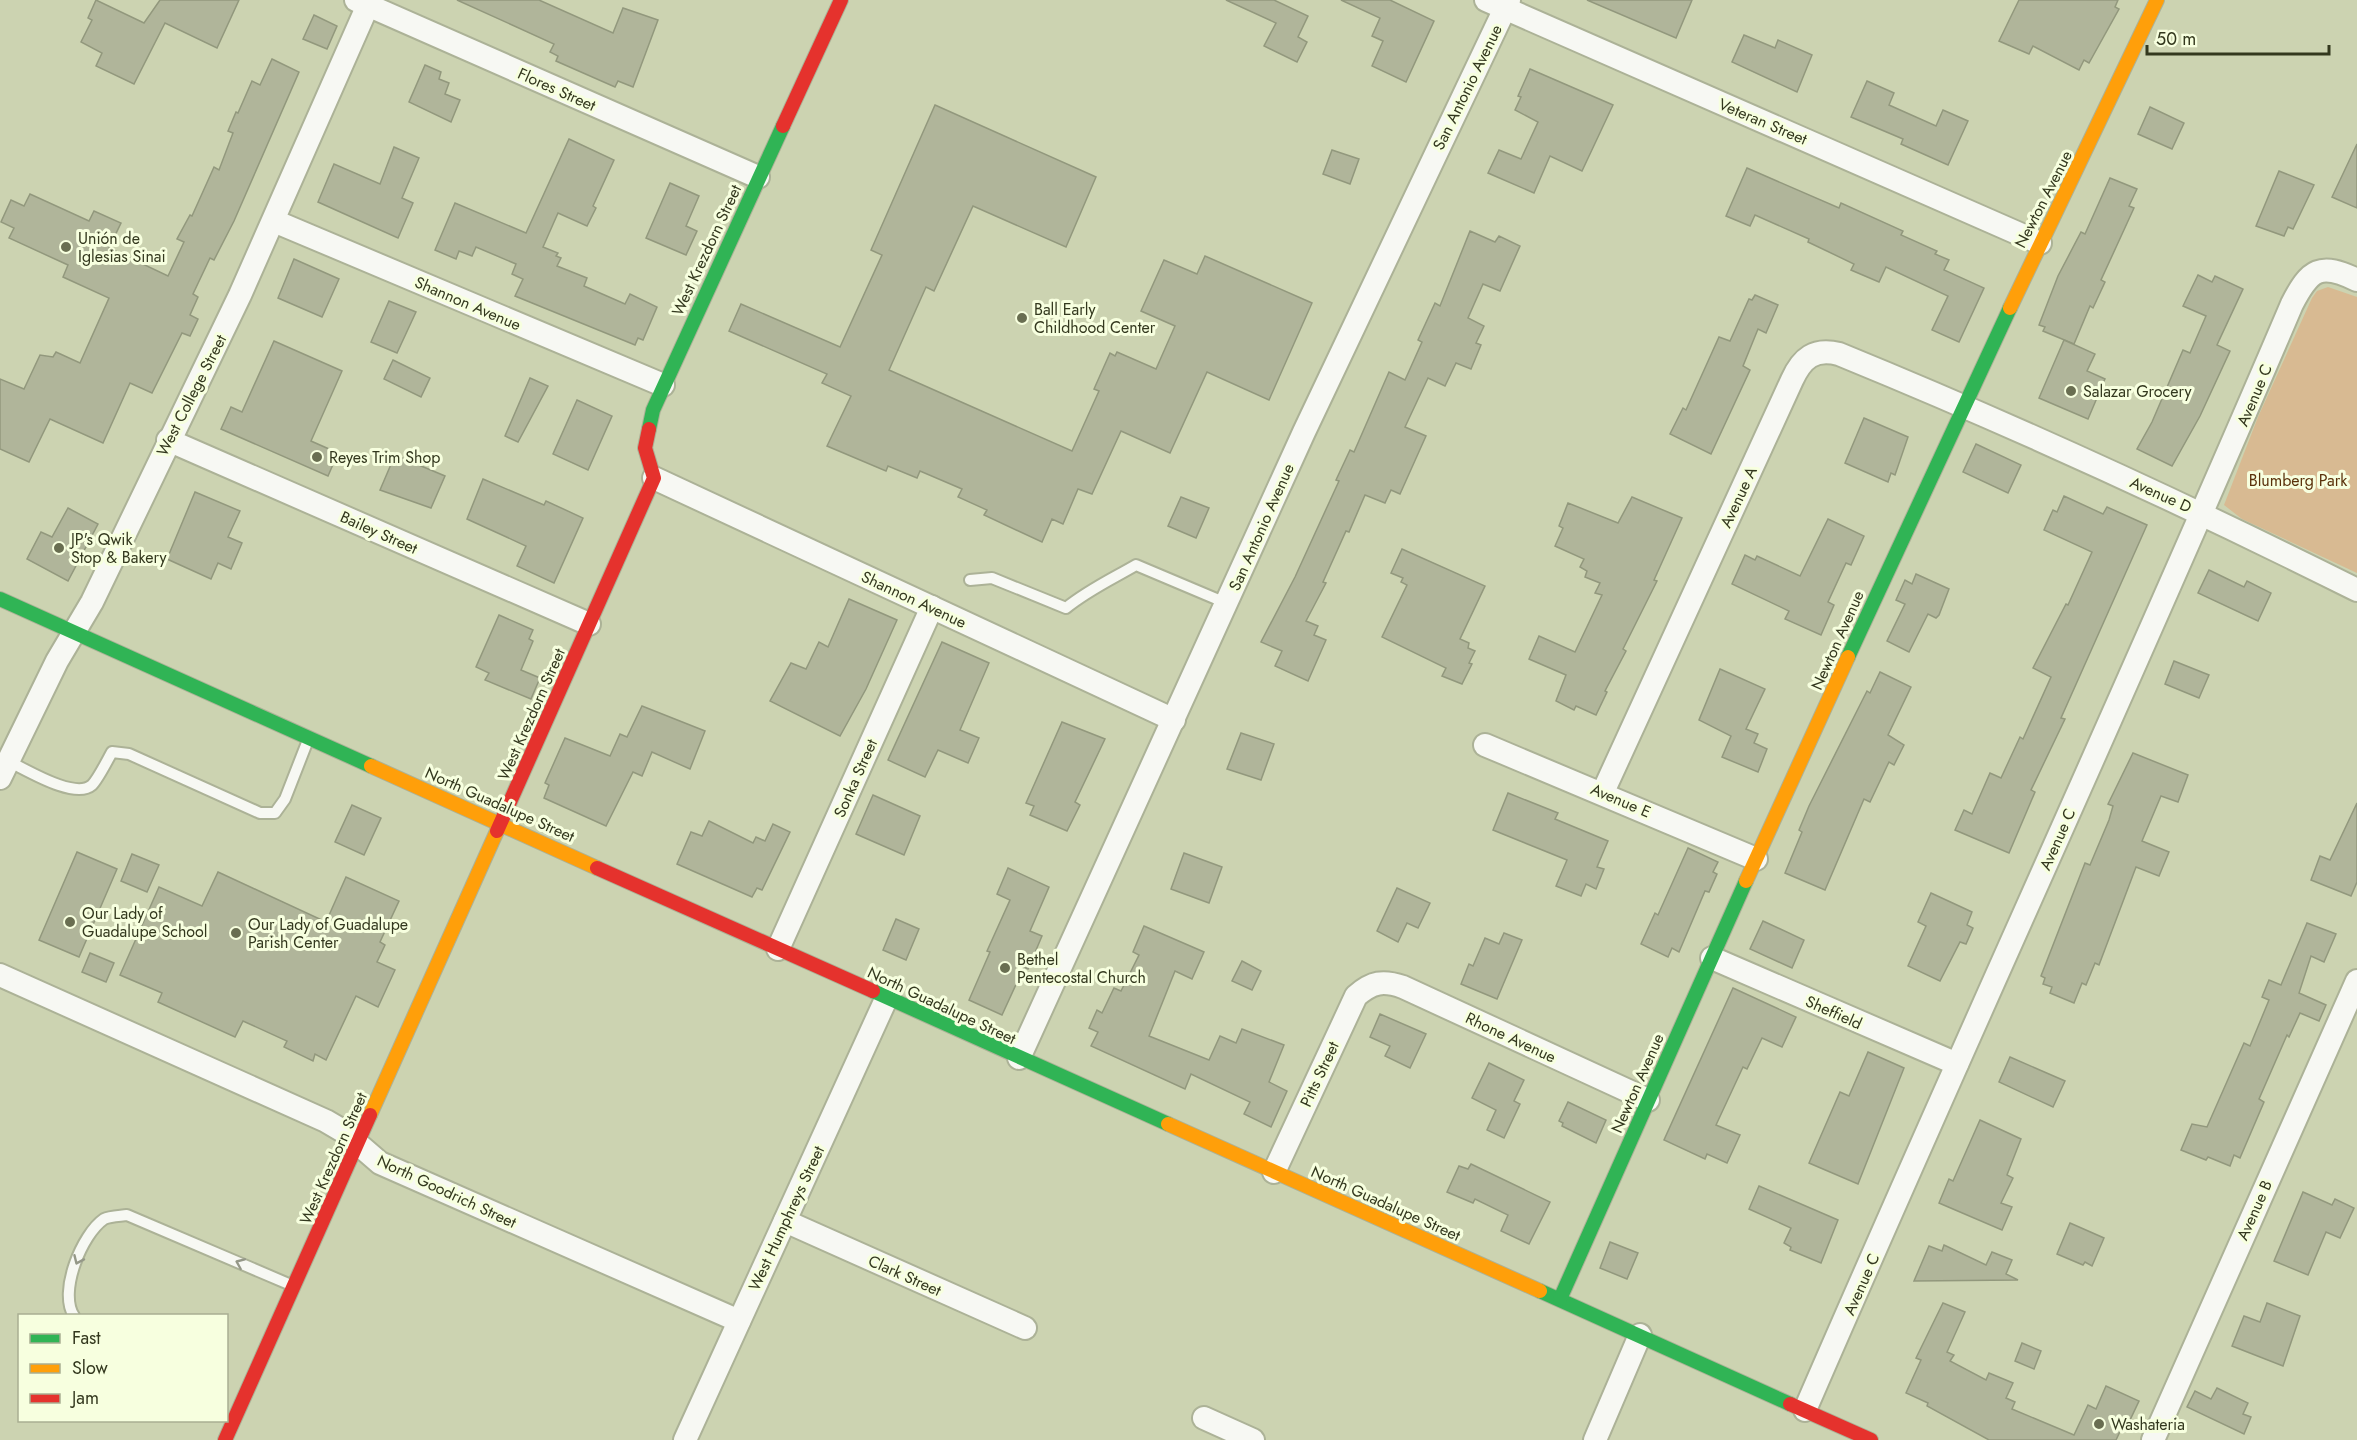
<svg xmlns="http://www.w3.org/2000/svg" width="2357" height="1440" font-family="Jost,sans-serif">
<rect width="100%" height="100%" fill="#ccd3b1"/>
<!-- green -->
<polygon fill="#d8ba92" points="2328,287 2357,297 2357,573 2242,519 2224,505 2258,417 2312,298 2317,291"/>
<!-- building -->
<g fill="#b0b59a" stroke="#92987d" stroke-width="1.5">
<polygon points="96,0 144,23 160,0 239,0 217,48 165,23 134,84 96,66 102,53 81,42 92,20 88,18"/>
<polygon points="457,0 539,0 613,33 623,8 658,20 633,87 618,81 615,87 556,61 558,56 550,52 554,44"/>
<polygon points="1226,0 1274,0 1308,16 1298,37 1307,42 1297,62 1264,46 1276,23"/>
<polygon points="1341,0 1390,0 1434,21 1406,82 1372,66 1383,41 1372,36 1380,18"/>
<polygon points="1587,0 1692,0 1676,38"/>
<polygon points="2019,0 2118,0 2115,7 2119,9 2089,63 2084,60 2079,70 2033,46 2029,54 1999,41"/>
<polygon points="314,15 337,26 327,49 303,39"/>
<polygon points="1744,35 1775,48 1778,40 1812,55 1797,92 1732,62"/>
<polygon points="272,59 299,72 234,221 214,260 210,258 193,294 198,297 190,315 198,319 190,336 182,333 152,393 130,383 103,443 50,419 29,462 0,449 0,379 24,389 40,355 53,357 56,352 80,363 109,298 63,277 68,265 9,238 14,228 1,222 11,200 24,206 30,194 89,221 94,211 121,223 109,248 168,276 184,242 177,239 190,215 192,216 214,167 219,170 233,133 228,131 236,112 238,113 252,81 260,85"/>
<polygon points="425,65 441,72 439,79 449,83 445,94 460,100 451,122 409,102"/>
<polygon points="1530,69 1613,105 1582,171 1550,156 1534,193 1488,173 1499,150 1521,159 1538,122 1515,110 1521,97 1518,96"/>
<polygon points="1867,81 1894,93 1889,105 1936,126 1943,110 1968,121 1948,165 1901,144 1903,139 1851,117"/>
<polygon points="935,105 1096,177 1066,247 973,206 934,291 926,287 889,370 1072,451 1099,391 1094,389 1110,353 1115,356 1117,352 1156,369 1175,326 1141,311 1164,260 1197,274 1205,256 1312,303 1269,400 1207,372 1170,453 1121,431 1092,494 1078,489 1063,524 1052,519 1042,542 984,515 987,510 958,497 962,489 920,471 917,478 888,466 886,471 827,446 851,396 822,383 827,374 729,331 741,304 840,347 882,255 871,250"/>
<polygon points="2150,107 2184,123 2172,149 2138,134"/>
<polygon points="569,139 614,160 593,206 596,208 587,226 558,213 543,247 558,253 556,256 561,258 557,266 587,278 584,286 625,304 630,294 657,307 643,340 638,338 635,345 515,296 523,279 512,274 516,264 476,247 472,256 459,251 456,259 435,250 455,203 526,233"/>
<polygon points="2357,144 2357,208 2332,197"/>
<polygon points="394,147 419,158 402,198 413,203 398,238 318,202 334,164 380,184"/>
<polygon points="1332,150 1359,159 1350,184 1323,174"/>
<polygon points="1747,168 1839,208 1841,203 1903,231 1901,235 1937,251 1935,254 1949,260 1944,270 1984,288 1959,342 1932,330 1948,296 1886,267 1879,282 1851,270 1854,264 1808,242 1809,239 1755,215 1750,226 1726,216"/>
<polygon points="2279,171 2314,185 2293,229 2288,227 2284,236 2256,226"/>
<polygon points="2110,178 2137,189 2129,206 2134,208 2101,280 2105,282 2093,308 2090,306 2074,344 2043,331 2045,327 2039,325 2058,276 2081,232 2085,234"/>
<polygon points="670,183 699,196 686,226 697,231 686,255 646,238"/>
<polygon points="1470,231 1495,242 1499,236 1520,246 1500,291 1483,284 1468,318 1484,326 1476,343 1481,345 1471,369 1456,363 1445,386 1428,378 1405,427 1426,436 1400,494 1391,490 1385,503 1365,495 1349,532 1346,531 1323,582 1326,583 1306,621 1318,626 1314,635 1326,640 1308,681 1275,666 1282,651 1261,642 1295,577 1339,481 1336,480 1350,450 1354,452 1389,372 1405,380 1422,342 1418,340 1435,303 1440,306"/>
<polygon points="294,259 339,279 322,317 278,298"/>
<polygon points="2198,275 2212,282 2215,276 2243,289 2217,345 2230,351 2200,416 2172,466 2137,449 2152,422 2183,350 2190,353 2206,316 2183,306"/>
<polygon points="1755,295 1778,305 1766,333 1758,329 1743,366 1750,370 1711,454 1670,434 1683,408 1686,410 1719,337 1730,341 1749,299 1752,300"/>
<polygon points="389,301 416,312 397,353 371,342"/>
<polygon points="2064,340 2095,354 2087,371 2105,379 2088,419 2039,398"/>
<polygon points="274,341 342,371 311,441 338,453 328,476 221,429 231,407 242,412"/>
<polygon points="393,360 430,378 421,397 384,379"/>
<polygon points="530,378 548,386 518,442 505,436"/>
<polygon points="577,400 612,416 588,470 553,454"/>
<polygon points="1864,418 1908,437 1895,475 1891,473 1888,482 1845,463"/>
<polygon points="1976,444 2021,465 2008,493 1963,472"/>
<polygon points="395,455 445,476 431,508 380,490"/>
<polygon points="483,479 544,505 546,501 583,518 554,583 517,566 526,546 467,519"/>
<polygon points="195,492 240,511 228,537 242,543 231,569 218,563 211,579 167,559"/>
<polygon points="2064,496 2103,514 2107,507 2147,525 2061,718 2065,719 2031,790 2035,792 2009,853 1955,830 1964,810 1972,814 1990,773 2001,778 2020,737 2023,739 2051,677 2033,668 2066,604 2068,605 2092,552 2044,530 2053,510 2057,512"/>
<polygon points="1181,497 1209,508 1196,538 1168,526"/>
<polygon points="1632,497 1682,518 1654,580 1657,581 1623,649 1626,651 1605,691 1607,692 1596,715 1576,706 1574,710 1556,701 1566,675 1529,659 1539,636 1575,652 1602,595 1595,593 1600,583 1585,577 1587,571 1580,567 1584,559 1555,546 1563,528 1559,526 1568,503 1618,523"/>
<polygon points="68,508 98,524 68,581 27,559 41,532 52,537"/>
<polygon points="1828,519 1864,536 1851,565 1846,563 1828,602 1834,605 1821,635 1785,619 1789,611 1732,584 1745,555 1755,560 1757,556 1800,576"/>
<polygon points="1402,549 1485,586 1460,639 1469,643 1468,648 1475,651 1469,663 1472,664 1462,684 1442,676 1446,668 1382,637 1407,585 1401,582 1403,578 1391,573"/>
<polygon points="2209,570 2244,587 2247,581 2271,593 2258,621 2198,593"/>
<polygon points="1916,574 1949,589 1939,615 1936,618 1928,614 1909,652 1887,641 1905,604 1896,600 1905,580 1912,584"/>
<polygon points="849,599 897,620 866,689 840,736 770,701 791,663 806,669 819,642 828,647"/>
<polygon points="499,615 533,630 529,639 533,641 521,670 540,678 531,699 485,680 489,673 476,667"/>
<polygon points="942,642 989,663 960,730 979,738 968,763 938,750 925,777 888,760"/>
<polygon points="2174,661 2209,675 2199,698 2165,684"/>
<polygon points="1720,669 1765,689 1746,729 1758,734 1754,743 1767,749 1758,772 1722,757 1731,736 1699,720"/>
<polygon points="1880,672 1911,687 1888,735 1904,745 1894,765 1889,762 1870,802 1864,799 1825,890 1785,873 1802,832 1799,830 1809,806 1867,691 1870,693"/>
<polygon points="642,706 705,731 690,769 652,752 642,776 633,772 606,826 544,798 549,785 545,783 565,738 610,756 620,734 627,737"/>
<polygon points="1062,722 1105,739 1075,802 1080,805 1067,831 1030,815 1034,806 1026,803"/>
<polygon points="1241,733 1274,744 1261,780 1227,769"/>
<polygon points="2133,753 2188,775 2178,802 2161,796 2142,841 2169,852 2159,876 2136,867 2099,965 2095,963 2086,985 2082,983 2074,1003 2050,993 2052,987 2043,984 2045,978 2041,976 2085,863 2090,865 2109,820 2113,806 2108,804"/>
<polygon points="1508,793 1558,813 1555,819 1608,841 1597,867 1604,869 1596,889 1586,884 1581,896 1556,886 1567,860 1493,830"/>
<polygon points="873,795 920,816 904,855 856,834"/>
<polygon points="2357,803 2357,882 2351,896 2311,880 2320,856 2330,860"/>
<polygon points="352,805 381,818 364,855 335,842"/>
<polygon points="709,821 753,843 756,837 765,841 773,824 790,832 762,890 757,888 752,897 677,864 691,832 702,836"/>
<polygon points="1688,848 1718,862 1713,872 1717,874 1709,892 1705,891 1679,952 1672,948 1668,957 1641,944 1655,913 1658,915"/>
<polygon points="77,852 117,869 79,957 39,940"/>
<polygon points="1184,853 1222,867 1209,903 1171,889"/>
<polygon points="132,854 159,865 147,892 121,881"/>
<polygon points="1008,868 1049,887 1030,931 1042,936 1028,969 1024,967 1002,1015 969,1000 990,952 987,951 1010,900 997,894"/>
<polygon points="218,872 326,922 346,877 399,901 380,942 385,945 377,962 395,970 378,1007 356,996 326,1060 315,1054 313,1061 284,1047 287,1041 243,1021 235,1037 158,1002 162,993 120,975 159,887 202,906"/>
<polygon points="1397,888 1430,903 1418,928 1407,923 1398,942 1377,931"/>
<polygon points="1931,893 1972,912 1967,925 1973,928 1966,944 1960,942 1940,981 1908,966 1926,926 1918,922"/>
<polygon points="896,919 919,929 906,960 883,950"/>
<polygon points="1763,921 1804,940 1792,968 1750,949"/>
<polygon points="2307,923 2336,934 2324,962 2311,956 2299,993 2326,1005 2319,1021 2300,1013 2289,1037 2287,1035 2259,1099 2264,1102 2240,1158 2234,1155 2230,1166 2208,1157 2206,1160 2181,1150 2192,1124 2207,1127 2244,1043 2250,1046 2269,1000 2262,997 2269,980 2281,985"/>
<polygon points="1144,926 1204,952 1192,979 1175,971 1149,1036 1209,1060 1220,1036 1236,1043 1242,1029 1284,1045 1269,1082 1287,1091 1271,1127 1244,1114 1250,1102 1191,1074 1185,1089 1091,1046 1098,1032 1089,1028 1097,1010 1102,1013 1114,988 1121,991 1139,955 1133,952"/>
<polygon points="1504,933 1522,940 1497,999 1461,984 1469,964 1473,966 1485,938 1499,944"/>
<polygon points="90,953 114,963 106,982 82,972"/>
<polygon points="1242,961 1261,971 1252,990 1232,981"/>
<polygon points="1733,988 1796,1017 1782,1047 1762,1038 1747,1069 1743,1067 1716,1125 1740,1135 1727,1163 1707,1154 1705,1159 1664,1140"/>
<polygon points="1380,1014 1426,1034 1410,1068 1385,1056 1390,1046 1370,1037"/>
<polygon points="1868,1052 1904,1068 1858,1184 1809,1163 1840,1092 1849,1096"/>
<polygon points="2010,1057 2065,1081 2053,1107 1999,1082"/>
<polygon points="1489,1063 1524,1080 1514,1101 1520,1104 1504,1138 1487,1130 1496,1110 1472,1098"/>
<polygon points="1568,1102 1606,1120 1596,1143 1562,1126 1563,1123 1559,1121"/>
<polygon points="1980,1120 2021,1139 2007,1175 2013,1178 2001,1203 2012,1207 2002,1230 1939,1203 1949,1179 1953,1181"/>
<polygon points="1471,1164 1550,1202 1529,1244 1501,1231 1508,1215 1475,1199 1473,1203 1447,1192 1459,1166 1468,1169"/>
<polygon points="1759,1186 1838,1220 1821,1263 1790,1250 1791,1247 1784,1243 1791,1228 1749,1209"/>
<polygon points="2303,1192 2332,1205 2335,1199 2354,1208 2340,1238 2326,1232 2308,1275 2274,1261"/>
<polygon points="2070,1223 2104,1238 2092,1266 2085,1262 2083,1265 2057,1254"/>
<polygon points="1610,1242 1638,1253 1627,1279 1600,1268"/>
<polygon points="1944,1245 1986,1265 1992,1252 2012,1260 2006,1274 2018,1280 1914,1281 1929,1246 1942,1251"/>
<polygon points="1943,1303 1965,1312 1947,1352 1954,1355 1950,1361 1986,1380 1989,1373 2013,1383 2006,1398 2015,1402 2012,1409 2074,1435 2088,1405 2096,1409 2106,1386 2139,1401 2130,1420 2126,1419 2116,1440 1989,1440 1927,1406 1928,1403 1906,1393 1921,1360 1916,1358"/>
<polygon points="2267,1303 2300,1316 2283,1366 2232,1346 2244,1316 2260,1322"/>
<polygon points="2022,1343 2041,1351 2034,1369 2015,1361"/>
<polygon points="2217,1388 2248,1403 2243,1414 2251,1417 2244,1434 2187,1407 2195,1391 2211,1399"/>
</g>
<g fill="none" stroke-linecap="round" stroke-linejoin="round">
<defs>
<g id="lane">
<path d="M970 580 992 578 1066 608C1088 590 1112 579 1136 565L1226 603"/>
<path d="M8 761C27 770 75 800 92 785 98 779 107 761 112 752L129 754 260 813H275L285 799 308 740"/>
<path d="M74 1316C58 1292 82 1234 104 1219 110 1216 121 1216 127 1215L291 1285"/>
</g>
<g id="street">
<polyline points="356,0 758,177"/>
<polyline points="1486,0 2040,243"/>
<polyline points="274,221 663,385"/>
<polyline points="168,440 589,624"/>
<polyline points="654,478 1174,720"/>
<polyline points="1485,745 1756,859"/>
<polyline points="0,778 57,661 92,602 240,295 368,5"/>
<path d="M1603 792 1792 380C1802 358 1814 348 1839 354 2015 426 2187 505 2357 590"/>
<polyline points="778,949 932,607"/>
<polyline points="1712,958 1957,1064"/>
<polyline points="0,975 326,1121 343,1131 380,1163 739,1321"/>
<polyline points="1019,1058 1304,432 1509,0"/>
<path d="M1274 1172 1356 996C1372 982 1383 980 1403 987L1648 1100"/>
<polyline points="785,1221 1025,1328"/>
<path d="M1805 1410C1965 1040 2134 675 2292 304 2310 269 2320 262 2357 280"/>
<polyline points="1204,1418 1253,1440"/>
<polyline points="685,1440 887,997"/>
<polyline points="1595,1440 1640,1335"/>
<polyline points="2153,1440 2357,981"/>
</g>
<g id="fast">
<polyline points="649,429 653,410 783,126"/>
<polyline points="0,599 371,766"/>
<polyline points="1848,657 2010,308"/>
<polyline points="873,991 1168,1124"/>
<polyline points="1540,1291 1790,1404"/>
<polyline points="1560,1299 1746,881"/>
</g>
<g id="slow">
<polyline points="2010,308 2157,0"/>
<polyline points="371,766 597,868"/>
<polyline points="1746,881 1848,657"/>
<polyline points="370,1115 497,831"/>
<polyline points="1168,1124 1540,1291"/>
</g>
<g id="jam">
<polyline points="783,126 841,0"/>
<polyline points="497,831 654,478 645,448 649,429"/>
<polyline points="597,868 873,991"/>
<polyline points="1790,1404 1871,1440"/>
<polyline points="225,1440 370,1115"/>
</g>
</defs>
<!-- lane casing -->
<use href="#lane" stroke="#acb297" stroke-width="14"/>
<!-- street casing -->
<use href="#street" stroke="#acb297" stroke-width="26"/>
<!-- fast casing -->
<use href="#fast" stroke="#acb297" stroke-width="16"/>
<!-- slow casing -->
<use href="#slow" stroke="#acb297" stroke-width="16"/>
<!-- jam casing -->
<use href="#jam" stroke="#acb297" stroke-width="16"/>
<!-- lane -->
<use href="#lane" stroke="#f7f8f3" stroke-width="10"/>
<!-- street -->
<use href="#street" stroke="#f7f8f3" stroke-width="22"/>
<!-- fast -->
<use href="#fast" stroke="#30b455" stroke-width="14"/>
<!-- slow -->
<use href="#slow" stroke="#ff9f0a" stroke-width="14"/>
<!-- jam -->
<use href="#jam" stroke="#e5322d" stroke-width="14"/>
</g>
<!-- one-way arrows -->
<defs><path id="oneway-chevron" d="M-2-3.5L2.5 0L-2 3.5" fill="none" stroke-width="1.6" stroke-linecap="round" stroke-linejoin="round" transform="scale(1.5)"/></defs>
<g stroke="#959888">
<use href="#oneway-chevron" transform="translate(78 1260) rotate(114)"/>
<use href="#oneway-chevron" transform="translate(240 1263) rotate(-157)"/>
</g>
<!-- markers -->
<g fill="#696e51" stroke="#f7ffdf" stroke-width="2">
<circle cx="66" cy="247" r="6"/>
<circle cx="1022" cy="318" r="6"/>
<circle cx="2071" cy="391" r="6"/>
<circle cx="317" cy="457" r="6"/>
<circle cx="59" cy="548" r="6"/>
<circle cx="70" cy="922" r="6"/>
<circle cx="236" cy="933" r="6"/>
<circle cx="1005" cy="968" r="6"/>
<circle cx="2099" cy="1424" r="6"/>
</g>
<g text-anchor="middle" stroke-width="6" stroke-linejoin="round" paint-order="stroke">
<!-- street labels -->
<g font-size="16" fill="#33381e" stroke="#f7ffdf">
<text transform="translate(1467 87) rotate(-64)" y="6">San Antonio Avenue</text>
<text transform="translate(557 89) rotate(24)" y="6">Flores Street</text>
<text transform="translate(1763 121) rotate(23)" y="6">Veteran Street</text>
<text transform="translate(2043 199) rotate(-63)" y="6">Newton Avenue</text>
<text transform="translate(706 250) rotate(-65)" y="6">West Krezdorn Street</text>
<text transform="translate(468 303) rotate(23)" y="6">Shannon Avenue</text>
<text transform="translate(191 395) rotate(-63)" y="6">West College Street</text>
<text transform="translate(2254 395) rotate(-67)" y="6">Avenue C</text>
<text transform="translate(2161 494) rotate(24)" y="6">Avenue D</text>
<text transform="translate(1738 497) rotate(-65)" y="6">Avenue A</text>
<text transform="translate(1261 527) rotate(-66)" y="6">San Antonio Avenue</text>
<text transform="translate(379 532) rotate(24)" y="6">Bailey Street</text>
<text transform="translate(914 599) rotate(25)" y="6">Shannon Avenue</text>
<text transform="translate(1837 640) rotate(-66)" y="6">Newton Avenue</text>
<text transform="translate(531 714) rotate(-66)" y="6">West Krezdorn Street</text>
<text transform="translate(855 778) rotate(-66)" y="6">Sonka Street</text>
<text transform="translate(1621 800) rotate(23)" y="6">Avenue E</text>
<text transform="translate(500 804) rotate(24)" y="6">North Guadalupe Street</text>
<text transform="translate(2057 839) rotate(-66)" y="6">Avenue C</text>
<text transform="translate(942 1005) rotate(25)" y="6">North Guadalupe Street</text>
<text transform="translate(1834 1012) rotate(24)" y="6">Sheffield</text>
<text transform="translate(1511 1037) rotate(25)" y="6">Rhone Avenue</text>
<text transform="translate(1319 1074) rotate(-65)" y="6">Pitts Street</text>
<text transform="translate(1637 1083) rotate(-66)" y="6">Newton Avenue</text>
<text transform="translate(333 1158) rotate(-66)" y="6">West Krezdorn Street</text>
<text transform="translate(447 1191) rotate(25)" y="6">North Goodrich Street</text>
<text transform="translate(1386 1203) rotate(24)" y="6">North Guadalupe Street</text>
<text transform="translate(2254 1210) rotate(-66)" y="6">Avenue B</text>
<text transform="translate(786 1218) rotate(-65)" y="6">West Humphreys Street</text>
<text transform="translate(905 1275) rotate(24)" y="6">Clark Street</text>
<text transform="translate(1861 1284) rotate(-66)" y="6">Avenue C</text>
</g>
<!-- poi labels -->
<g font-size="16" fill="#33381e" stroke="#f7ffdf" text-anchor="start">
<text x="78" y="244">Unión de<tspan x="78" dy="18">Iglesias Sinai</tspan></text>
<text x="1034" y="315">Ball Early<tspan x="1034" dy="18">Childhood Center</tspan></text>
<text x="2083" y="397">Salazar Grocery</text>
<text x="329" y="463">Reyes Trim Shop</text>
<text x="71" y="545">JP's Qwik<tspan x="71" dy="18">Stop &amp; Bakery</tspan></text>
<text x="82" y="919">Our Lady of<tspan x="82" dy="18">Guadalupe School</tspan></text>
<text x="248" y="930">Our Lady of Guadalupe<tspan x="248" dy="18">Parish Center</tspan></text>
<text x="1017" y="965">Bethel<tspan x="1017" dy="18">Pentecostal Church</tspan></text>
<text x="2111" y="1430">Washateria</text>
</g>
<!-- park labels -->
<g font-size="16" fill="#5a310b" stroke="#f7ffdf">
<text x="2298" y="486">Blumberg Park</text>
</g>
</g>
<!-- legend -->
<rect x="18" y="1314" width="210" height="108" fill="#f7ffdf" stroke="#a9af92" stroke-width="1.5"/>
<rect x="30" y="1334" width="30" height="9" fill="#30b455" stroke="#a9af92" stroke-width="1.5"/>
<text x="72" y="1344" font-size="18" fill="#33381e">Fast</text>
<rect x="30" y="1364" width="30" height="9" fill="#ff9f0a" stroke="#a9af92" stroke-width="1.5"/>
<text x="72" y="1374" font-size="18" fill="#33381e">Slow</text>
<rect x="30" y="1394" width="30" height="9" fill="#e5322d" stroke="#a9af92" stroke-width="1.5"/>
<text x="72" y="1404" font-size="18" fill="#33381e">Jam</text>
<!-- scale -->
<path d="M2147 45v9h182v-9" fill="none" stroke="#33381e" stroke-width="3"/>
<text x="2156" y="45" font-size="18" fill="#33381e" stroke="#f7ffdf" stroke-width="4.5" paint-order="stroke">50 m</text>
</svg>
